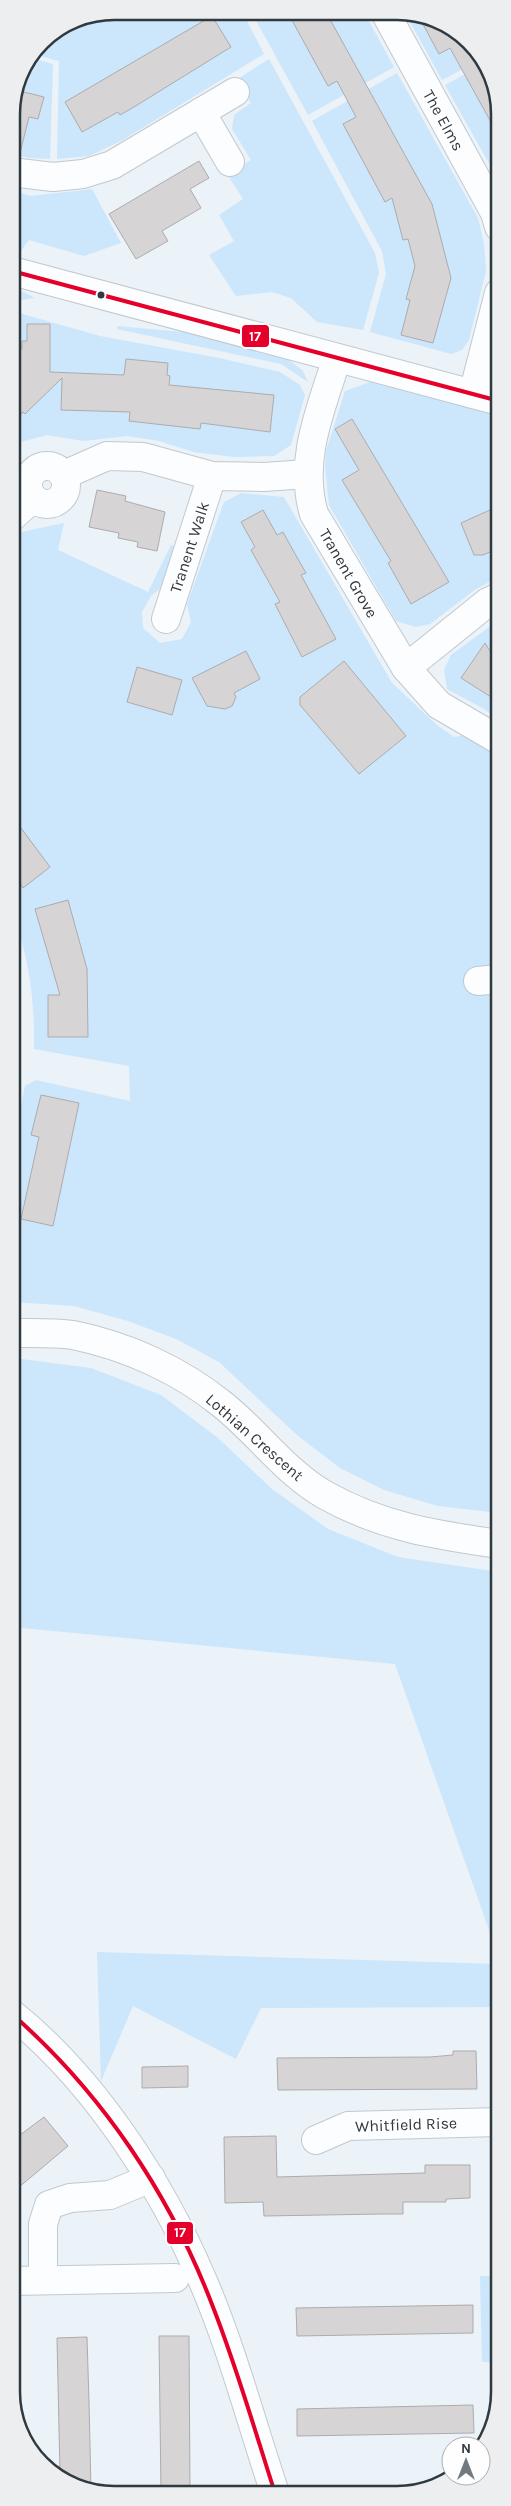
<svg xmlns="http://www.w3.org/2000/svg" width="511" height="2506" font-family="Karla,sans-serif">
<rect width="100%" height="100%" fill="#ebf2f8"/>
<!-- green -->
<g fill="#cce6fb">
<polygon points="114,11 137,11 133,14 136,17 146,12 243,13 264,54 121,141 89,156 57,159 59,61 33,54 42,41 75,19"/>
<polygon points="252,13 365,14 394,67 308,115"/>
<polygon points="408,15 423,15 474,46 480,60 442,80 409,20"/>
<path d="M31 58 53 64 50 159 30 158 11 154C11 116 9 90 31 58Z"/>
<polygon points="269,59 375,253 379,273 363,330 317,322 291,298 272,292 236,296 209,255 234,241 219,215 243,199 227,174 251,160 232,129 234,115 251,103 236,80"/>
<polygon points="482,65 499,101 499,181 445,85"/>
<polygon points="397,73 478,218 484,244 486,271 469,340 462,350 451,354 370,332 386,274 382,251 312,121"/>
<polygon points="92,189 121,243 84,256 29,240 16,257 11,256 11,190 31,196"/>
<polygon points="12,286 35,298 12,301"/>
<polygon points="12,311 100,336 219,358 280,372 300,385 305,395 291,445 274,456 234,457 194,452 159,441 127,436 83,441 47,435 17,443 12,451"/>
<polygon points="117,326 183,332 289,360 303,371 308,382 281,364 117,329"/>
<polygon points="370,382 499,415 499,577 476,589 430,624 416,627 396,621 329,505 325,468 326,451 345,391"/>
<path d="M241 493 284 497 392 683 437 725 454 737 467 735 499 753V1513L438 1506 384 1490 340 1468 297 1435 219 1362 176 1339 128 1321 74 1306 12 1302V1147L25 1086 36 1080 130 1101 129 1066 34 1049C35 1000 29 957 12 911V534L64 523 58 550 148 592 171 545 177 547 160 589 151 596 142 612 143 628 160 643 182 639 191 622 187 604 224 502Z"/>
<polygon points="499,620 499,720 484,709 447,689 444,670 451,655"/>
<polygon points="14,1358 91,1368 161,1395 218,1438 272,1489 328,1529 398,1557 499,1572 499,1958 395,1664 12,1627 12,1433 17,1432"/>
<polygon points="97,1952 499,1964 499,2007 261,2008 236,2059 133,2006 101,2081"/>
<polygon points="480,2276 498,2276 499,2362 482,2362"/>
</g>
<!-- building -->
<g fill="#d7d4d6" stroke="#adabad">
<polygon points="288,13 327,14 432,204 451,278 433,343 401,335 410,300 406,299 415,266 408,239 403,240 392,198 385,202 343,124 356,117 337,81 328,86"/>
<polygon points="418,15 423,15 474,46 499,101 499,121 492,124 450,48 439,54"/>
<polygon points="212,16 231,47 134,107 120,115 118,112 82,132 65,102"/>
<polygon points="16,90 44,97 38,119 29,117 19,157 11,157 11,108"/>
<polygon points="199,161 209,178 190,189 201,208 162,231 168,241 136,259 109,214"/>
<polygon points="27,324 50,324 50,372 124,375 126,359 168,363 167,375 170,376 169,385 274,395 270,432 201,423 200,429 129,421 130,412 61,410 62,378 25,414 23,412 12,424 12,370 17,365 17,349 22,349 22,341 27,341"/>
<polygon points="352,419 449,582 411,604 388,563 391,561 342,480 359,470 335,429"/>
<polygon points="97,490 126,496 125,501 165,512 157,551 137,547 138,542 118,538 119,533 89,527"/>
<polygon points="499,506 499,548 483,555 474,555 461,523"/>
<polygon points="263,510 277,535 283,532 294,552 306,573 301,575 336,639 302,657 275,604 280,602 251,550 255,547 241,522"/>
<polygon points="485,643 499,666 499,702 461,678"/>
<polygon points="246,651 260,679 234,693 236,697 232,706 225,709 207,706 192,678"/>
<polygon points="344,661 406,736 359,774 300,705 300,697"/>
<polygon points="137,667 182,680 172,715 127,702"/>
<polygon points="12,816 50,867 23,888 12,872"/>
<polygon points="68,900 87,969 88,1037 48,1037 48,995 60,995 35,909"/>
<polygon points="41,1095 79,1103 53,1226 21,1219 39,1137 31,1135"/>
<polygon points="453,2051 476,2051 477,2089 278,2090 277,2058 430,2057 453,2055"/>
<polygon points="188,2066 188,2087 142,2088 142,2067"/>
<polygon points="44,2117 68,2146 12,2193 12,2141"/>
<polygon points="276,2136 277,2177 425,2173 425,2165 470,2165 470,2198 446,2199 446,2202 403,2202 403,2214 382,2214 264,2216 263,2202 225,2203 224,2137"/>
<polygon points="473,2305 473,2333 297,2336 296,2308"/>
<polygon points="159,2336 189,2336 190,2493 161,2493"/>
<polygon points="87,2337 89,2402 91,2491 60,2473 57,2338"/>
<polygon points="473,2405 474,2433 297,2436 297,2409"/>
</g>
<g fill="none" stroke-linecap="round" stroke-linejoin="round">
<defs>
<g id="minor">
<polyline points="386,14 495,213 499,227"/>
<polyline points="201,112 230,162"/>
<polyline points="11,172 53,177 83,174 112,165 235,92"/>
<polyline points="12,271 499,401"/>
<path d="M337 358C321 409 298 460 314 514L406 668 439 705 499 740"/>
<polyline points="473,394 499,293"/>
<circle cx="47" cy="485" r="19"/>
<polyline points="64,475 107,456 143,457 212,476 264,477 307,474"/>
<polyline points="12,517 33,498"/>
<polyline points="166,619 212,476"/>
<polyline points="406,668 488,602 499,597"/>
<polyline points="478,981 499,979"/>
<path d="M12 1333C31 1333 53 1332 73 1335 127 1346 180 1370 223 1405 258 1433 285 1472 325 1495 382 1527 436 1535 499 1544"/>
<path d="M12 2014C93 2079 161 2183 202 2279 232 2348 251 2422 275 2493"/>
<polyline points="316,2140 348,2126 499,2122"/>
<polyline points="43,2280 43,2224 49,2205 70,2198 110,2195 151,2178"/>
<polyline points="12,2281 175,2278"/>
</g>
</defs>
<!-- minor casing -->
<use href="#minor" stroke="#c1c9cf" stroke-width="30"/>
<!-- minor -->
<use href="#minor" stroke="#fcfdfe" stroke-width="28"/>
<defs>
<g id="bus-1">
<polyline points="12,271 499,401"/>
<path d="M12 2014C102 2093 170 2194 213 2307 237 2368 255 2431 275 2493"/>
</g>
</defs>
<!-- bus-1 casing -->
<use href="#bus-1" stroke="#fefefe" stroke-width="8"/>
<!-- bus-1 -->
<use href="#bus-1" stroke="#e4002b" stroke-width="4"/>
</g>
<!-- markers -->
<circle fill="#2f3940" stroke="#fefefe" stroke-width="2" cx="101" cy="295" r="4.5"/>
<g text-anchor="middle" stroke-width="4" stroke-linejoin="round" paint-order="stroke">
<!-- street labels -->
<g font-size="16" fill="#2f3940" stroke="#fefefe">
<text transform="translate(444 120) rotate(61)" y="6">The Elms</text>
<text transform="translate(189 547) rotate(-72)" y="6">Tranent Walk</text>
<text transform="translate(349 573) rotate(60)" y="6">Tranent Grove</text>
<text transform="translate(255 1437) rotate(41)" y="6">Lothian Crescent</text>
<text transform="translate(406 2124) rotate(-2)" y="6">Whitfield Rise</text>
</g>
</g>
<!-- crop -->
<path d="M0 0H511V2506H0ZM114 20H397A94 94 0 0 1 491 114V2392A94 94 0 0 1 397 2486H114A94 94 0 0 1 20 2392V114A94 94 0 0 1 114 20Z" fill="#edeeef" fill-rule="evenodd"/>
<path fill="none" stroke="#2f3940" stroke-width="2.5" d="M114 20H397A94 94 0 0 1 491 114V2392A94 94 0 0 1 397 2486H114A94 94 0 0 1 20 2392V114A94 94 0 0 1 114 20Z"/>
<g stroke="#fefefe" stroke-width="2">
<rect x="241" y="324" width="29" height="24" rx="5" fill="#e4002b"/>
<rect x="166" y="2221" width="28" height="24" rx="5" fill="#e4002b"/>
</g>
<g font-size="14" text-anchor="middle" font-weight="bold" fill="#fff">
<text x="255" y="341">17</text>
<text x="180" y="2237">17</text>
</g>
<!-- north arrow -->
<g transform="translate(466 2461)"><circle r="24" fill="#fefefe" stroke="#abafb2"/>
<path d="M0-4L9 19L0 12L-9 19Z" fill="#717a80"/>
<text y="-8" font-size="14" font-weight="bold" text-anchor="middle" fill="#2f3940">N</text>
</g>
</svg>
